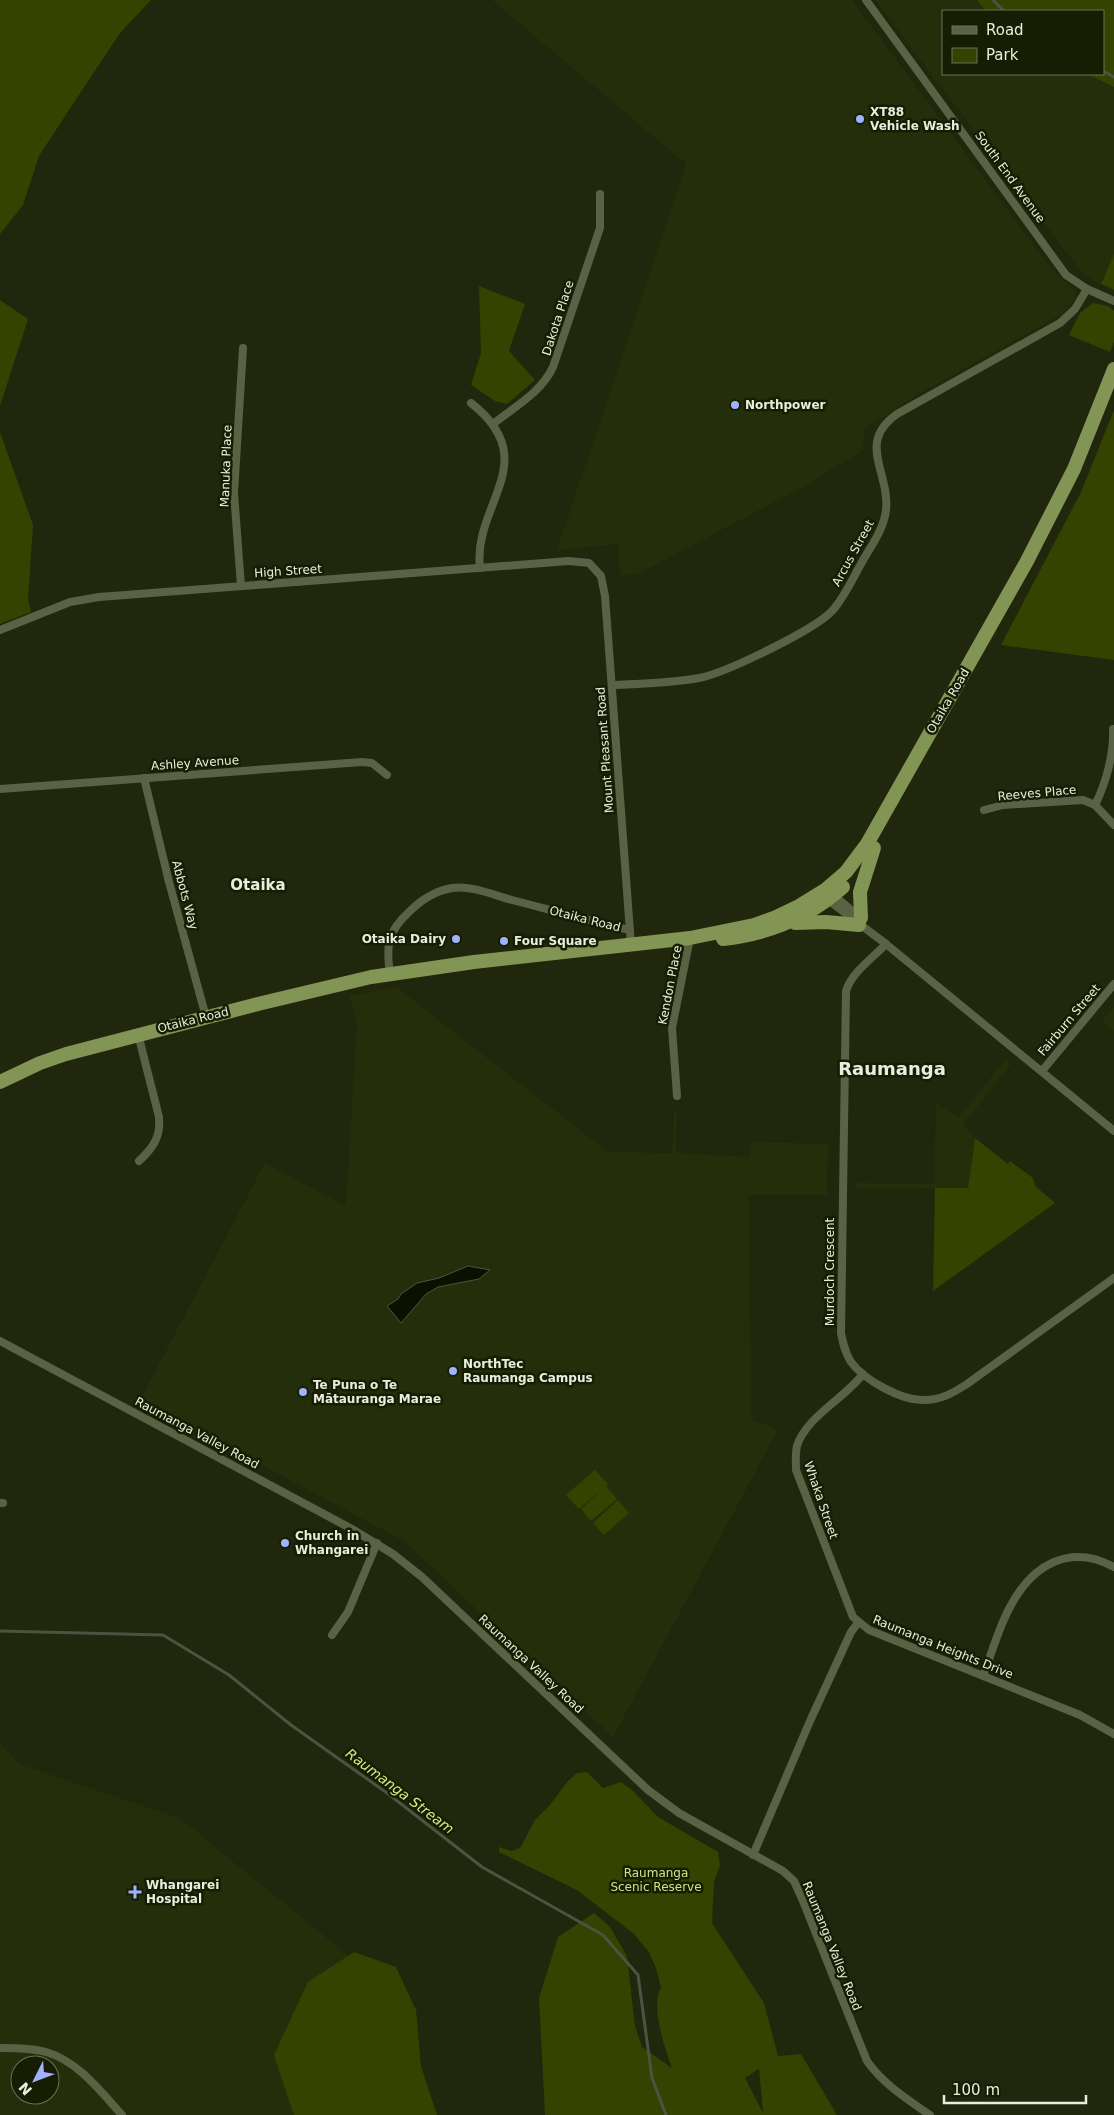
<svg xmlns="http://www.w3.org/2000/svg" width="1114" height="2115" font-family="'DejaVu Sans',sans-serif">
<rect width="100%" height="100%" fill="#20270c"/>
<!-- built -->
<g fill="#252e0b" fill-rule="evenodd">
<polygon points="492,0 852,0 1049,266 1075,291 1076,298 1062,314 917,395 864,429 863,450 803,487 638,574 620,575 618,544 557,550 686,164"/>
<polygon points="875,0 977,0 986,11 943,11 943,74 1087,74 1114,87 1114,254 1101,284 1083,274"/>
<polygon points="396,987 608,1152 672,1153 674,1113 677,1113 676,1153 750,1157 751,1142 828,1144 827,1195 749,1195 751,1419 778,1430 613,1737 404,1541 140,1400 265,1163 346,1206 357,1022 349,996"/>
<polygon points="1114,1007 1114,1031 1102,1021"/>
<polygon points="1006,1059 1011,1064 963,1125 975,1138 968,1188 856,1189 856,1183 934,1184 936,1103 958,1118"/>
<path d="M0 1743 19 1764 180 1818 361 1966 421 2115H0ZM20 2065H50V2095H20Z"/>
</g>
<!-- green -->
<g fill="#354200" fill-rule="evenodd">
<polygon points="0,0 151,0 120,33 67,113 39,156 23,205 0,234"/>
<polygon points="977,0 1114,0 1114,87 1087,74 1103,74 1103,11 986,11"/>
<polygon points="1114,254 1114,290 1101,284"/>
<polygon points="479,286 525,304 509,351 535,380 507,404 495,401 471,385 481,353"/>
<polygon points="0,300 28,319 0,406"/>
<polygon points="1093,303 1108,306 1114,311 1114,342 1110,352 1069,335 1080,313"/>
<polygon points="1114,410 1114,660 1001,645 1081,492"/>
<polygon points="0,432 33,525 28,599 31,612 0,624"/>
<polygon points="975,1138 1008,1164 1010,1161 1033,1178 1035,1186 1055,1203 933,1291 935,1188 968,1188"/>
<polygon points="595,1470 608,1484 606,1486 617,1499 591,1521 581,1509 605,1487 579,1509 566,1495"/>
<polygon points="618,1500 629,1513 604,1535 593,1523"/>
<path d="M587 1772 603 1788 621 1782 632 1790 658 1817 718 1852 720 1865 714 1882 712 1923 764 2003 778 2056 801 2054 837 2115H545L539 1998 558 1937 594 1913 610 1927 627 1956 635 2026 642 2047 672 2068C665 2049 650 2006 661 1988L656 1968 649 1952 634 1934 577 1890 499 1852V1847L512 1851 520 1848 535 1820 550 1805 568 1781 577 1773ZM759 2069 763 2112V2113L745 2078Z"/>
<polygon points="354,1952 396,1967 416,2010 421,2066 437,2115 294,2115 274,2055 308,1982"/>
</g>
<!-- water -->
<polygon fill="#0b1000" stroke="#4d5342" points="468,1266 490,1270 479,1279 438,1287 426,1294 401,1323 387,1306 398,1299 401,1294 417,1283 439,1278"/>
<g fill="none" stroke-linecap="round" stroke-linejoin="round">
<!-- stream -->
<g stroke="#4d5342" stroke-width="3">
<polyline points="993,0 1004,11"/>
<polyline points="1103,71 1114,77"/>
<polyline points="0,1631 163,1635 229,1675 291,1725 387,1793 482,1867 603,1935 638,1975 652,2078 666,2115"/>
</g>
<!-- street -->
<g stroke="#596245" stroke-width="8">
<polyline points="866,0 1066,275 1087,289 1114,301"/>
<path d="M471 403C545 461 472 505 480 568"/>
<path d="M493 424C514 407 541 393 553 367L600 228V194"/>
<polyline points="241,586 234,493 243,348"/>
<polyline points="0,630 70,602 99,597 569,561 589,563 601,576 605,596 631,945"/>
<path d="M612 685C640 684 671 683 699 678 725 673 815 630 833 610 845 596 853 578 862 562 871 546 884 529 886 510 890 472 856 443 897 414L1060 323 1075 309 1087 289"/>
<polyline points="144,778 169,882 206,1017"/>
<polyline points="0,789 362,762 372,763 387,775"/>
<path d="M1095 805C1106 783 1114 754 1113 729"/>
<polyline points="984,810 1003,805 1083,800 1095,805 1114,825"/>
<polyline points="831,893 861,918"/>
<polyline points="828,897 832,903 886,944 1114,1131"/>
<path d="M886 944C873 958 852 972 846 991L841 1333C843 1343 845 1353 851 1362 864 1380 902 1401 924 1400 941 1400 953 1393 967 1384L1114 1278"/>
<path d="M390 974C386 946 387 932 409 912 421 900 434 891 452 888 471 885 493 895 512 900 551 910 590 921 630 930"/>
<path d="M138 1034 159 1117C161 1137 153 1148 139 1161"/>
<polyline points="1042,1071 1114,984"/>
<polyline points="677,1096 672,1028 690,938"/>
<path d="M0 1341 352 1529 393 1554 422 1577 648 1790 679 1813 783 1871 794 1881 803 1901 867 2061C883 2084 907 2099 930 2115"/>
<path d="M863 1374C845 1398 806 1417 797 1446 795 1454 796 1462 796 1470L853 1617 869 1630 1080 1715 1114 1734"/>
<polyline points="0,1503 3,1503"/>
<polyline points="332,1635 348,1612 377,1543"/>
<path d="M983 1676C992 1653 998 1629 1010 1607 1032 1565 1069 1543 1114 1567"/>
<polyline points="753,1855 810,1721 851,1632 858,1623"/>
<path d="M0 2048C15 2048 31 2048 46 2052 78 2061 101 2092 122 2115"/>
</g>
<!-- highway -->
<g stroke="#839554" stroke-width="14">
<polyline points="861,918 860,892 874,848"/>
<polyline points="795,923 826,922 859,925"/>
<path d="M723 939C769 934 808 918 843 887"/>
<polyline points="0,1082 40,1063 66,1054 262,1003 371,977 474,962 690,938 754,925 776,917 799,906 825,890 846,872 867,844 1027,561 1074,469 1114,369"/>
</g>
</g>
<!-- markers -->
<g fill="#9fb3fd" stroke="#171d03" stroke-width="2">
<circle cx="860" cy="119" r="5"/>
<circle cx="735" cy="405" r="5"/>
<circle cx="456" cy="939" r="5"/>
<circle cx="504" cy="941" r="5"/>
<circle cx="453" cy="1371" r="5"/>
<circle cx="303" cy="1392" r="5"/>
<circle cx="285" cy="1543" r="5"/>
<path d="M132.5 1884.5h5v5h5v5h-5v5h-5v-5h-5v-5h5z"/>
</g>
<g text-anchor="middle" stroke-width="5" stroke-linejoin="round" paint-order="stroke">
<!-- poi labels -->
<g font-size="12" font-weight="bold" fill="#e8eedd" stroke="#171d03" text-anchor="start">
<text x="870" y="116">XT88<tspan x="870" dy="14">Vehicle Wash</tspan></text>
<text x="745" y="409">Northpower</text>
<text x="446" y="943" text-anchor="end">Otaika Dairy</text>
<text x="514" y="945">Four Square</text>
<text x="463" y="1368">NorthTec<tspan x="463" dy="14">Raumanga Campus</tspan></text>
<text x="313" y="1389">Te Puna o Te<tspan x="313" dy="14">Mātauranga Marae</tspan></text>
<text x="295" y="1540">Church in<tspan x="295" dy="14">Whangarei</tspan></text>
<text x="146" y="1889">Whangarei<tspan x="146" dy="14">Hospital</tspan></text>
</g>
<!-- street labels -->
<g font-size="12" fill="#e8eedd" stroke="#171d03">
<text transform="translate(1010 177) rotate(54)" y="4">South End Avenue</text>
<text transform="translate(558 318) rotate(-72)" y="4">Dakota Place</text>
<text transform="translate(226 466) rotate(-88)" y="4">Manuka Place</text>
<text transform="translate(853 553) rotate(-61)" y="4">Arcus Street</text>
<text transform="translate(288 571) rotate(-4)" y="4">High Street</text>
<text transform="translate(948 701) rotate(-60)" y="4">Otaika Road</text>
<text transform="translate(605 750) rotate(-94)" y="4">Mount Pleasant Road</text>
<text transform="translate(195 763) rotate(-4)" y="4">Ashley Avenue</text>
<text transform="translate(1037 793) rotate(-5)" y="4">Reeves Place</text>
<text transform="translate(185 895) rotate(75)" y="4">Abbots Way</text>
<text transform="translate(585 919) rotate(14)" y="4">Otaika Road</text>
<text transform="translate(670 985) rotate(-79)" y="4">Kendon Place</text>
<text transform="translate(193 1020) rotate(-14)" y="4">Otaika Road</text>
<text transform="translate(1069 1020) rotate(-50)" y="4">Fairburn Street</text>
<text transform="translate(830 1272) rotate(-90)" y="4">Murdoch Crescent</text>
<text transform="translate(197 1433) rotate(28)" y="4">Raumanga Valley Road</text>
<text transform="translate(821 1500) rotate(71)" y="4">Whaka Street</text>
<text transform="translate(943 1647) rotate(22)" y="4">Raumanga Heights Drive</text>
<text transform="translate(531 1664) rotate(43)" y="4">Raumanga Valley Road</text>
<text transform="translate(832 1946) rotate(68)" y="4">Raumanga Valley Road</text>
</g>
<!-- park labels -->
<g font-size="12" fill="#cae681" stroke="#171d03">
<text x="656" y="1877">Raumanga<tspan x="656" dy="14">Scenic Reserve</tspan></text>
</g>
<!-- water labels -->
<g font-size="14" font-style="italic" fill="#cfec87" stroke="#171d03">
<text transform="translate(400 1791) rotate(37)" y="5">Raumanga Stream</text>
</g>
<!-- quarter labels -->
<g font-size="15" font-weight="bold" fill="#e8eedd" stroke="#171d03">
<text x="258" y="890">Otaika</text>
</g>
<!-- district labels -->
<g font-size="18" font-weight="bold" fill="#e8eedd" stroke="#171d03">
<text x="892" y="1075">Raumanga</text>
</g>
</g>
<!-- legend -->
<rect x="942" y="10" width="162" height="65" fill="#171d03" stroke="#6b715a"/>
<rect x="952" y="26" width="25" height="8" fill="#596245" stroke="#6b715a"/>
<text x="986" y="35" font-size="15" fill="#e8eedd">Road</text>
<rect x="952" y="48" width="25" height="15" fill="#354200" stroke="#6b715a"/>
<text x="986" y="60" font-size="15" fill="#e8eedd">Park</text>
<!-- north arrow -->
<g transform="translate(35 2080) rotate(228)"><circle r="24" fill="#171d03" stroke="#6b715a"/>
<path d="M0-4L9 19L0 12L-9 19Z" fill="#9fb3fd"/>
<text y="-8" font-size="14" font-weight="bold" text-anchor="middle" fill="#e8eedd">N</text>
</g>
<!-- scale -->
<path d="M944 2095v8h142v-8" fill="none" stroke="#e8eedd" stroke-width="2.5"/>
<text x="952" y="2095" font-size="15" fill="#e8eedd" stroke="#171d03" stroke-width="4" paint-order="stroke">100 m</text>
</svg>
